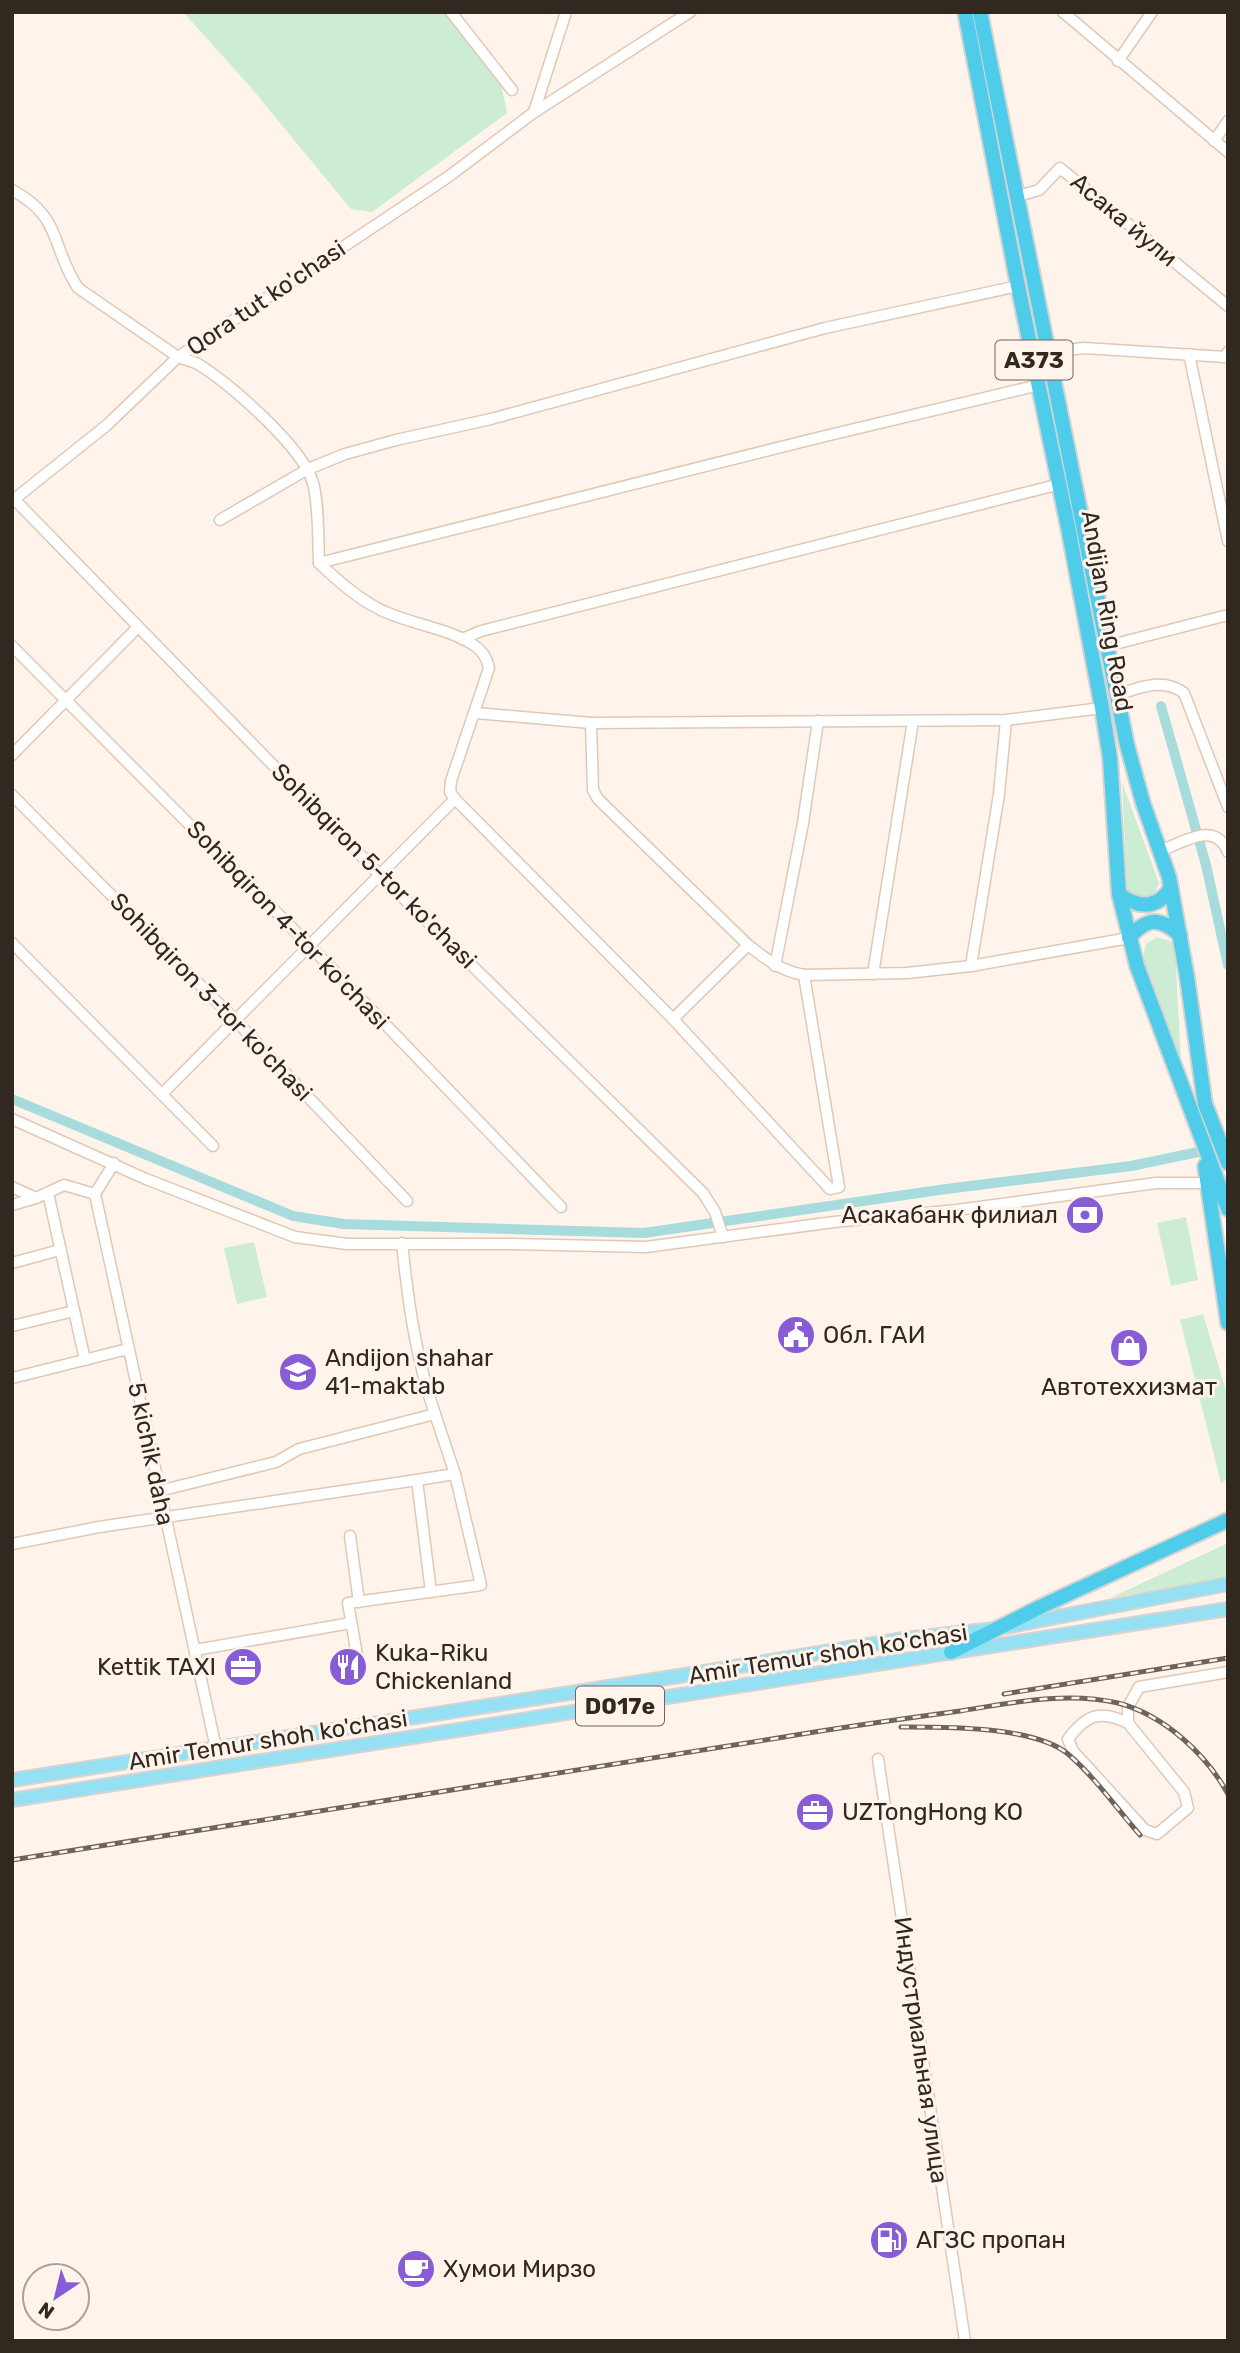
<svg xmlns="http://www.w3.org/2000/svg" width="1240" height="2353" font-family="Rubik,sans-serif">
<rect width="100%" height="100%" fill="#fff4ec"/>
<!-- green -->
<g fill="#cdecd4">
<polygon points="183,12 445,12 502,88 507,113 372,212 351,209 247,83"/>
<polygon points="1122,782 1159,883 1154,896 1146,900 1130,894 1127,886"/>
<polygon points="1157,937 1170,941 1175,949 1181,1060 1143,957 1146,944"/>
<polygon points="1186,1217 1198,1280 1171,1286 1157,1223"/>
<polygon points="254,1242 267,1297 237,1304 224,1248"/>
<polygon points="1203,1314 1228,1397 1228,1479 1221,1483 1180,1320"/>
<polygon points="1228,1543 1228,1578 1110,1598"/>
</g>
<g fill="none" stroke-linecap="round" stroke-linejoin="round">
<!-- canal -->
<g stroke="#a8dcdc" stroke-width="10">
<polyline points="1161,706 1206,865 1228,965"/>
<polyline points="12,1099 293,1216 344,1224 644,1233 946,1189 1131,1166 1227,1146"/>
</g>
<defs>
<g id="minor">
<polyline points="451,12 512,90"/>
<polyline points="1063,12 1228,152"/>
<polyline points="1118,61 1152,12"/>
<polyline points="534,112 566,12"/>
<polyline points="1214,141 1228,121"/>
<path d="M12 190C63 217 51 248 78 288L178 357C184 359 192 361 198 364 230 384 303 447 313 483 319 504 318 540 319 563 337 580 357 598 379 609 408 624 450 628 475 646 483 651 487 659 489 668L451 781 450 792 455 799 673 1019 830 1189 839 1187 804 975"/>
<polyline points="1018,196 1039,190 1060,168 1228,306"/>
<polyline points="1049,352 1084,348 1225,357 1228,352"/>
<polyline points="1189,354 1228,541"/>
<polyline points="14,499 379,874 703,1193 715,1212 723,1237"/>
<polyline points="12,501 107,425 178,357 448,177 533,113 690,12"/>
<polyline points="220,520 308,469 345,454 396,440 491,419 825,328 1018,286"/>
<polyline points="319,563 817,438 1039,385"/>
<polyline points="462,639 481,631 1060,484"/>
<polyline points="12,646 310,946 561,1207"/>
<polyline points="1107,646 1228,615"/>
<path d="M1116 695C1140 688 1162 677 1184 693L1228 807"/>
<polyline points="476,713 591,723 1006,720 1102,708"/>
<path d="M591 723 593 790 598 799 748 945C766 959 781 971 804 975L907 973 971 966 1129 938"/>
<polyline points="12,755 138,627"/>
<polyline points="12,795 236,1021 407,1201"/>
<path d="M1160 851C1184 842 1215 820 1228 852"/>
<polyline points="12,943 213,1146"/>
<polyline points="775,966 803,823 818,721"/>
<polyline points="971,966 999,794 1006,720"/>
<polyline points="873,974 913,721"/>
<polyline points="673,1019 748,945"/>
<polyline points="162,1094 455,799"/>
<polyline points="12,1119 146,1179 295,1237 347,1244 511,1244 646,1247 834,1222 957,1210 1156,1183 1207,1183"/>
<polyline points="114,1163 95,1194 216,1748"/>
<polyline points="12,1187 36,1198 64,1185 95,1194"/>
<polyline points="48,1193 85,1360"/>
<polyline points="12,1205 36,1198"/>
<path d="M402 1243C408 1302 416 1359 435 1414"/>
<polyline points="12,1263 60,1250"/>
<polyline points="12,1326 74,1311"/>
<polyline points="12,1378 128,1349"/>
<polyline points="159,1491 276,1462 299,1449 435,1414 455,1474 481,1585 348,1603 359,1667"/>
<polyline points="350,1536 359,1602"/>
<polyline points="12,1544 99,1527 417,1480"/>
<polyline points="431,1592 417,1480 455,1474"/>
<polyline points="195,1650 351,1623"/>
<path d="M1128 1723C1100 1709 1086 1715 1068 1739L1073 1751 1145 1830 1157 1834 1188 1808 1184 1792 1128 1723V1707L1139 1687 1228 1672"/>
<polyline points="878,1759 965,2341"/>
</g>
<g id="major">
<polyline points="12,1780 698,1673 904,1639 995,1629 1228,1584"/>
<polyline points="12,1800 1228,1609"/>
</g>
<g id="highway">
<polyline points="965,12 1018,286 1068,527 1102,708 1110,758 1119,894 1137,966 1228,1209"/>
<polyline points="980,12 1127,745 1143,803 1169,877 1187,977 1205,1104 1228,1163"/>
<path d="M1119 894C1139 909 1157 909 1171 888"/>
<path d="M1129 938C1147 917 1159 917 1180 935"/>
<polyline points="1205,1166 1228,1323"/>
<polyline points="951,1652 1040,1607 1228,1520"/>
</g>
</defs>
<!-- minor casing -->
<use href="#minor" stroke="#e1c8b4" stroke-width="13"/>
<!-- major casing -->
<use href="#major" stroke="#d6d4d2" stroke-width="16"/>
<!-- highway casing -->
<use href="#highway" stroke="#d6d4d2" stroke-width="18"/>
<!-- minor -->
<use href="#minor" stroke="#fff" stroke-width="10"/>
<!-- major -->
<use href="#major" stroke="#95e0f2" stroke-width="12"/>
<!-- highway -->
<use href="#highway" stroke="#4ecce9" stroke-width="14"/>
<defs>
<g id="rail">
<polyline points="1004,1694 1228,1658"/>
<path d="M901 1727C945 1727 1034 1726 1068 1754 1095 1777 1117 1809 1140 1835"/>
<path d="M12 1860C270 1819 527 1778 784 1737 843 1727 901 1719 960 1711 1011 1703 1066 1691 1118 1703 1164 1715 1206 1754 1228 1794"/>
</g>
</defs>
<!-- rail casing -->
<use href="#rail" stroke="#6e645c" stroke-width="5"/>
<!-- rail -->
<use href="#rail" stroke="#fff4ec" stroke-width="2.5" stroke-dasharray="8" stroke-linecap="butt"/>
</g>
<!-- icons -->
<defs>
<symbol id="bank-disc" viewBox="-11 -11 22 22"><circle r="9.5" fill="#885cd5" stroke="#fff4ec"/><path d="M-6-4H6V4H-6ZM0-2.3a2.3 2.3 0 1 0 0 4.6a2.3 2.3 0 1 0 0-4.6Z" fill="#fff"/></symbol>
<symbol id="civic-disc" viewBox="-11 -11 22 22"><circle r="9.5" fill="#885cd5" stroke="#fff4ec"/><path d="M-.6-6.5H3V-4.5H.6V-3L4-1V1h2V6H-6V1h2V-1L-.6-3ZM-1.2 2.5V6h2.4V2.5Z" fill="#fff"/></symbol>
<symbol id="shop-disc" viewBox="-11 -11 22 22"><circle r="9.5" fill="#885cd5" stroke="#fff4ec"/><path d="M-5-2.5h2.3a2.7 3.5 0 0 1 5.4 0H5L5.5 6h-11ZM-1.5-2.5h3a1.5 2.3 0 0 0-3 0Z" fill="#fff"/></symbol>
<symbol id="school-disc" viewBox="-11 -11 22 22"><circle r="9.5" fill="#885cd5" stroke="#fff4ec"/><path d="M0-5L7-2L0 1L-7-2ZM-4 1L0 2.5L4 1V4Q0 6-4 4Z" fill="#fff"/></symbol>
<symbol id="office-disc" viewBox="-11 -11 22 22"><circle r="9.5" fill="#885cd5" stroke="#fff4ec"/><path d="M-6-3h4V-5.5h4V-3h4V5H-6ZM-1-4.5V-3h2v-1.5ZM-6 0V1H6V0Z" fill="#fff"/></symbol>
<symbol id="restaurant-disc" viewBox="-11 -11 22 22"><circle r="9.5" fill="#885cd5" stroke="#fff4ec"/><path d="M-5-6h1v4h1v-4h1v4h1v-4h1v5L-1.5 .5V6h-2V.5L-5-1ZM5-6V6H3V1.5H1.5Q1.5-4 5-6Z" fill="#fff"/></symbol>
<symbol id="fuel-disc" viewBox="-11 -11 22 22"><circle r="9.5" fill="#885cd5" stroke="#fff4ec"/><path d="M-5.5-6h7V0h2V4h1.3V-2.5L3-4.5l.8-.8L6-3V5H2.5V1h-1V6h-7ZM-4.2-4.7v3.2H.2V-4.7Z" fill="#fff"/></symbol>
<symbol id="cafe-disc" viewBox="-11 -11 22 22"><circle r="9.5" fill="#885cd5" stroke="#fff4ec"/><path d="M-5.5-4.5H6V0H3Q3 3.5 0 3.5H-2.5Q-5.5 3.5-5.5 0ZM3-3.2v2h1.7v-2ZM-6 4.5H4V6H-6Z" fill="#fff"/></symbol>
</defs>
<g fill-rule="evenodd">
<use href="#bank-disc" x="1063" y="1193" width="44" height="44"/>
<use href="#civic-disc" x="774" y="1313" width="44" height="44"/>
<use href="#shop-disc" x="1107" y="1326" width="44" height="44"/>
<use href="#school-disc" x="276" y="1350" width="44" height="44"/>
<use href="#office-disc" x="221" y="1645" width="44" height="44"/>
<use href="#restaurant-disc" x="326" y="1645" width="44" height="44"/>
<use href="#office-disc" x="793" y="1790" width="44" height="44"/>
<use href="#fuel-disc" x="867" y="2218" width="44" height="44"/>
<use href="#cafe-disc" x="394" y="2247" width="44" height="44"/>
</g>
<g text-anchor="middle" stroke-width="6" stroke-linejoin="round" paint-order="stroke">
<!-- shield labels -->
<g fill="#fff4ec" stroke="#6f655d" stroke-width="2">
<rect x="995.5" y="340.5" width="77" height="39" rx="5"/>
<rect x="576" y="1686.5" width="88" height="39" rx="5"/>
</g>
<g font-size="23" font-weight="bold" fill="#312820">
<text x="1034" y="368">A373</text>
<text x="620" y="1714">D017e</text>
</g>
<!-- street labels -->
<g font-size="24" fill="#312820" stroke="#fff4ec">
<text transform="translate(1124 220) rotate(40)" y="8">Асака йули</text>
<text transform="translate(266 298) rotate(-34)" y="8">Qora tut ko'chasi</text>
<text transform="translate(1107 611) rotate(80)" y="8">Andijan Ring Road</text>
<text transform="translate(374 866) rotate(45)" y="8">Sohibqiron 5-tor ko'chasi</text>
<text transform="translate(288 925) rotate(46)" y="8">Sohibqiron 4-tor ko'chasi</text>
<text transform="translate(211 997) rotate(46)" y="8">Sohibqiron 3-tor ko'chasi</text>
<text transform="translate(151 1454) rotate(78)" y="8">5 kichik daha</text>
<text transform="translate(828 1654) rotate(-9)" y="8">Amir Temur shoh ko'chasi</text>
<text transform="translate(268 1740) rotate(-9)" y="8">Amir Temur shoh ko'chasi</text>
<text transform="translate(921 2050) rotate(82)" y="8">Индустриальная улица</text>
</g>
<!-- poi labels -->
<g font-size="24" fill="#312820" stroke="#fff4ec" text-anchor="start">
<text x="1058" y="1223" text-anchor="end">Асакабанк филиал</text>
<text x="823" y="1343">Обл. ГАИ</text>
<text x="325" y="1366">Andijon shahar<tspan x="325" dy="28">41-maktab</tspan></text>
<text x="1129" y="1395" text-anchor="middle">Автотеххизмат</text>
<text x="375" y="1661">Kuka-Riku<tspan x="375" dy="28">Chickenland</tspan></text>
<text x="216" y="1675" text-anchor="end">Kettik TAXI</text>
<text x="842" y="1820">UZTongHong KO</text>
<text x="916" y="2248">АГЗС пропан</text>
<text x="443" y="2277">Хумои Мирзо</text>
</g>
</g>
<!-- border -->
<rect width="1240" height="2353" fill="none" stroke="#312820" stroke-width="28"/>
<!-- north arrow -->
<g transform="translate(56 2297) rotate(215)"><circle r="33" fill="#fff4ec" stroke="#ada29a" stroke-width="2"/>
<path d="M0-5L12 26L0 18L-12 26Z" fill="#885cd5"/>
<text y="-10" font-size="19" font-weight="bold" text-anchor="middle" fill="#312820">N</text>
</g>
</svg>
